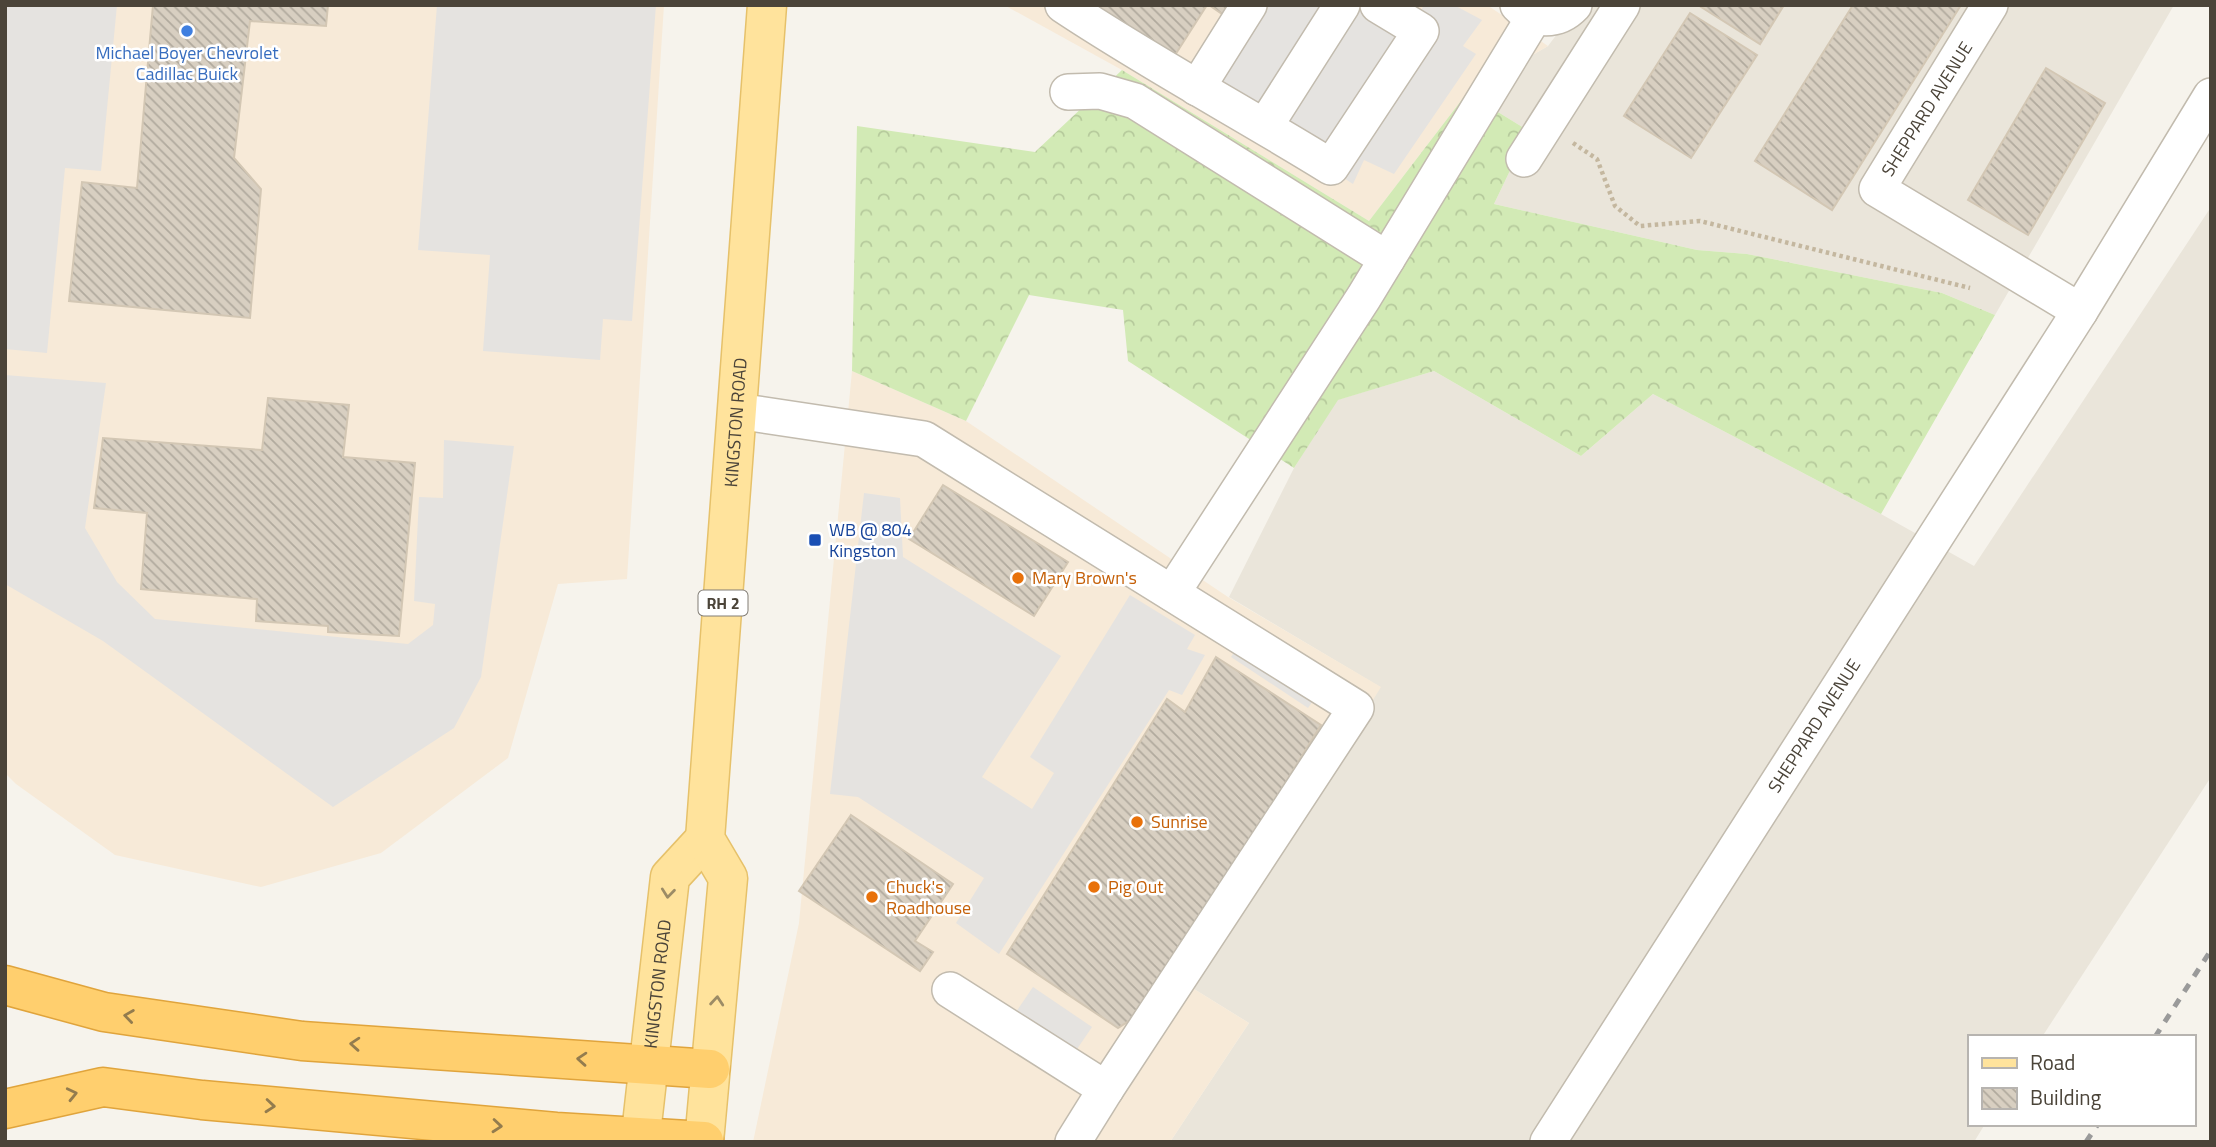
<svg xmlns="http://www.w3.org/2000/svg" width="2216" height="1147" font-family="'Titillium Web',sans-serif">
<defs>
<pattern id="forest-crowns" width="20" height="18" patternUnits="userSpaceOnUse" patternTransform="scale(1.75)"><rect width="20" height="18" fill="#d2eab5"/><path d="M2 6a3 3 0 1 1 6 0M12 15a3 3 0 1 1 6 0" fill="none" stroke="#b6ca9c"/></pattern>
<pattern id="building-back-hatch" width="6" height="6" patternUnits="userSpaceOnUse" patternTransform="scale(1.75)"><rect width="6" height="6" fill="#d8cfc1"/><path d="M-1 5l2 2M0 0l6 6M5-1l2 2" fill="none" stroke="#b1aa9e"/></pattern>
</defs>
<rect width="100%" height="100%" fill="#f6f3ec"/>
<!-- residential -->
<g fill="#eae5da">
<polygon points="1579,5 2174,5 1995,315 1942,293 1747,254 1697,250 1494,204 1529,131 1467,93 1548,46"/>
<polygon points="2211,207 2211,777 2042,1037 1969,1037 1969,1124 1985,1124 1974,1142 1170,1142 1249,1023 1194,989 1380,687 1229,597 1294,468 1337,400 1434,371 1581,456 1653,394 1881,514 1974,566"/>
</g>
<!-- commercial -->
<g fill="#f7ead8">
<polygon points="5,5 664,5 627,579 558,584 508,758 381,853 261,887 115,855 16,784 5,773"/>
<polygon points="1004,5 1487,5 1548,46 1467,93 1369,221 1122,70"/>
<polygon points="852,371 966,421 1228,597 1381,687 1194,989 1249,1023 1170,1142 753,1142 799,923"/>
</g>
<!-- forest -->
<polygon fill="url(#forest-crowns)" points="1122,70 1369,221 1467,93 1529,131 1494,204 1697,250 1747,254 1942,293 1995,315 1881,514 1653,394 1581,456 1434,371 1338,400 1294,468 1128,361 1123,310 1029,295 966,421 852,371 857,126 1035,152"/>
<!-- parking -->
<g fill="#e5e3e0">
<polygon points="5,5 117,5 101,171 65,168 47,353 5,349"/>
<polygon points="437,5 656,5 632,321 603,319 600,360 483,351 490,255 418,250"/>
<polygon points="1244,5 1386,5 1414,23 1424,5 1454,5 1482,20 1463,46 1476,54 1394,174 1364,160 1353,184 1199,85"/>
<polygon points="5,375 106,383 85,528 117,582 155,619 408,644 433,625 435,604 414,601 419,497 443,498 444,440 514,446 481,677 454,728 333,807 103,641 5,584"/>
<polygon points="864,493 900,498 903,557 1061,656 982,777 1032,809 1054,773 1030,757 1130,595 1195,635 1187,649 1205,655 1182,695 1169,690 999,954 956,923 984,878 858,797 830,794"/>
<polygon points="1240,643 1317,695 1308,708 1231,657"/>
<polygon points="1033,987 1092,1027 1075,1052 1016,1012"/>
</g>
<!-- building -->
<g fill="url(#building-back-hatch)" stroke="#d3c7b4" stroke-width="2">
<polygon points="153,5 328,5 326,26 250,21 234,158 261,189 250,318 69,301 82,182 137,188"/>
<polygon points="1077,5 1207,5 1170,63"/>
<polygon points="1209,5 1231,5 1225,16"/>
<polygon points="1698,5 1784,5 1760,44"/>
<polygon points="1853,5 1961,5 1832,210 1755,161"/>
<polygon points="1690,13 1757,55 1691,158 1624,116"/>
<polygon points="2046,68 2105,103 2028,235 1968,200"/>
<polygon points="268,398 349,405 343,457 415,463 399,636 328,632 328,626 256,621 257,599 141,589 147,513 94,508 103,438 262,450"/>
<polygon points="943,485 1068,562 1034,616 909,539"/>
<polygon points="1216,657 1321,725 1146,1010 1118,1028 1007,954 1167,699 1185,712"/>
<polygon points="851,815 953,884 915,941 933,952 920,971 799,891"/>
</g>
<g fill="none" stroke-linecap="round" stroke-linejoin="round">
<defs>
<g id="minor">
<path d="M1063 5C1150 63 1242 112 1331 167L1421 31 1378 5"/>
<path d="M1518 5C1534 22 1558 22 1574 5"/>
<polyline points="1990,5 1877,189 2080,311"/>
<polyline points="1197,88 1249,5"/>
<polyline points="1068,92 1100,91 1135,101 1387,259"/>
<polyline points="1265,126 1342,5"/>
<polyline points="1524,159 1622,5"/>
<polyline points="737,411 924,439 1356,708 1106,1089 950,990"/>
<polyline points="1172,593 1364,297 1534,17"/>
<polyline points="1073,1142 1106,1089"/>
<path id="s1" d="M1548 1142 2080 311 2211 96"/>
</g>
<g id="major">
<path id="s2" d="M640 1142 670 877 705 839"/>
<path id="s3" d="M704 1142 728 878 705 839 767 5"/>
</g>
<g id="highway">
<polyline points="5,985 104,1012 302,1041 710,1069"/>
<polyline points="5,1109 103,1087 202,1100 556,1132 704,1141"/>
</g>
</defs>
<!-- minor casing -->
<use href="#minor" stroke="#c2bbae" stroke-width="38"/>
<!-- major casing -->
<use href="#major" stroke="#e6c16a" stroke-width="41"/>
<!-- highway casing -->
<use href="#highway" stroke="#e0a43c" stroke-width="41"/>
<!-- path -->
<polyline stroke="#c4b79f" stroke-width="4.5" stroke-dasharray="3.5 3.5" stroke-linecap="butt" points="1573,143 1597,159 1615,206 1640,226 1700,221 1970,288"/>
<!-- minor -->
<use href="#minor" stroke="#fff" stroke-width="35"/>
<!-- major -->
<use href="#major" stroke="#ffe39c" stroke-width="38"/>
<!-- highway -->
<use href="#highway" stroke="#ffcf6e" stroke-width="38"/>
<!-- rail -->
<g stroke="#9a9a9a" stroke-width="5" stroke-dasharray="9 9" stroke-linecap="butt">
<polyline points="2155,1037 2211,950"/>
<polyline points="2086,1142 2098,1124"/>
</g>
</g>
<!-- one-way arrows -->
<defs><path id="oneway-chevron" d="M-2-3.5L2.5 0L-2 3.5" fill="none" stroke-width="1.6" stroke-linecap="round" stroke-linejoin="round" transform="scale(1.75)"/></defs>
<g stroke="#9c8c66">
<use href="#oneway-chevron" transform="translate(668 893) rotate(96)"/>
<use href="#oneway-chevron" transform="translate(717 1001) rotate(-85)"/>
</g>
<g stroke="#937c4e">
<use href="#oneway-chevron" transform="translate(129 1016) rotate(-172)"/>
<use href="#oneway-chevron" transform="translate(355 1044) rotate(-176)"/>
<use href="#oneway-chevron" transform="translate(582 1059) rotate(-176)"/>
<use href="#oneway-chevron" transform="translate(72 1094) rotate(-13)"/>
<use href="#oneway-chevron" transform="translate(270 1106) rotate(5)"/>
<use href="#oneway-chevron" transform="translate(497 1126) rotate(5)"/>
</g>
<!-- markers -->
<circle fill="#3f7fe0" stroke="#fff" stroke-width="2.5" cx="187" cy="31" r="7"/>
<rect fill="#1a4fb4" stroke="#fff" stroke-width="2.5" x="808" y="533" width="14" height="14" rx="3.5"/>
<g fill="#e8710a" stroke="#fff" stroke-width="2.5">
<circle cx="1018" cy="578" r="7"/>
<circle cx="1137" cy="822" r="7"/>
<circle cx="1094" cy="887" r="7"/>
<circle cx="872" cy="897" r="7"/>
</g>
<g text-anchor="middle" stroke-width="5" stroke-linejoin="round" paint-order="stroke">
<!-- shield labels -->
<rect fill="#fff" stroke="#817c74" stroke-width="2" x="698.5" y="590.5" width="49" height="25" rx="5"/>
<g font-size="16" font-weight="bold" fill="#4b4439">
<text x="723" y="609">RH 2</text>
</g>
<!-- shop labels -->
<g font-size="18" fill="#366cbe" stroke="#fff">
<text x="187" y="59">Michael Boyer Chevrolet<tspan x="187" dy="21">Cadillac Buick</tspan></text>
</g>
<!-- street labels -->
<g font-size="18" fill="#4b4439" stroke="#fff">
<text transform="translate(1927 109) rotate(-58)" y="6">SHEPPARD AVENUE</text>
<text dy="6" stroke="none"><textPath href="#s3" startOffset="728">KINGSTON ROAD</textPath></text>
<text dy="6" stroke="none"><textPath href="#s1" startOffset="494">SHEPPARD AVENUE</textPath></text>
<text dy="6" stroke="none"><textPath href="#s2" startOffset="159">KINGSTON ROAD</textPath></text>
</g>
<!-- transit labels -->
<g font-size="18" fill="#164399" stroke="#fff" text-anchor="start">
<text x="829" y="536">WB @ 804<tspan x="829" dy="21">Kingston</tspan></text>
</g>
<!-- food labels -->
<g font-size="18" fill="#c56008" stroke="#fff" text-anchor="start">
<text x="1032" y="584">Mary Brown's</text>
<text x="1151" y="828">Sunrise</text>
<text x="886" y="893">Chuck's<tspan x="886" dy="21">Roadhouse</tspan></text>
<text x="1108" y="893">Pig Out</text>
</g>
</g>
<!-- border -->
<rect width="2216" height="1147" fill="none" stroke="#4b4439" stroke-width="14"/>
<!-- legend -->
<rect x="1968" y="1035" width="228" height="91" fill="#ffffff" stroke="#b7b4b0" stroke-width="2"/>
<rect x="1982" y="1058" width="35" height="10" fill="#ffe39c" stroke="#b7b4b0" stroke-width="2"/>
<text x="2030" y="1070" font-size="21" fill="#4b4439">Road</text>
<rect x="1982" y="1088" width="35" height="21" fill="url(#building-back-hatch)" stroke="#b7b4b0" stroke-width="2"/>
<text x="2030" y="1105" font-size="21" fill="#4b4439">Building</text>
</svg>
